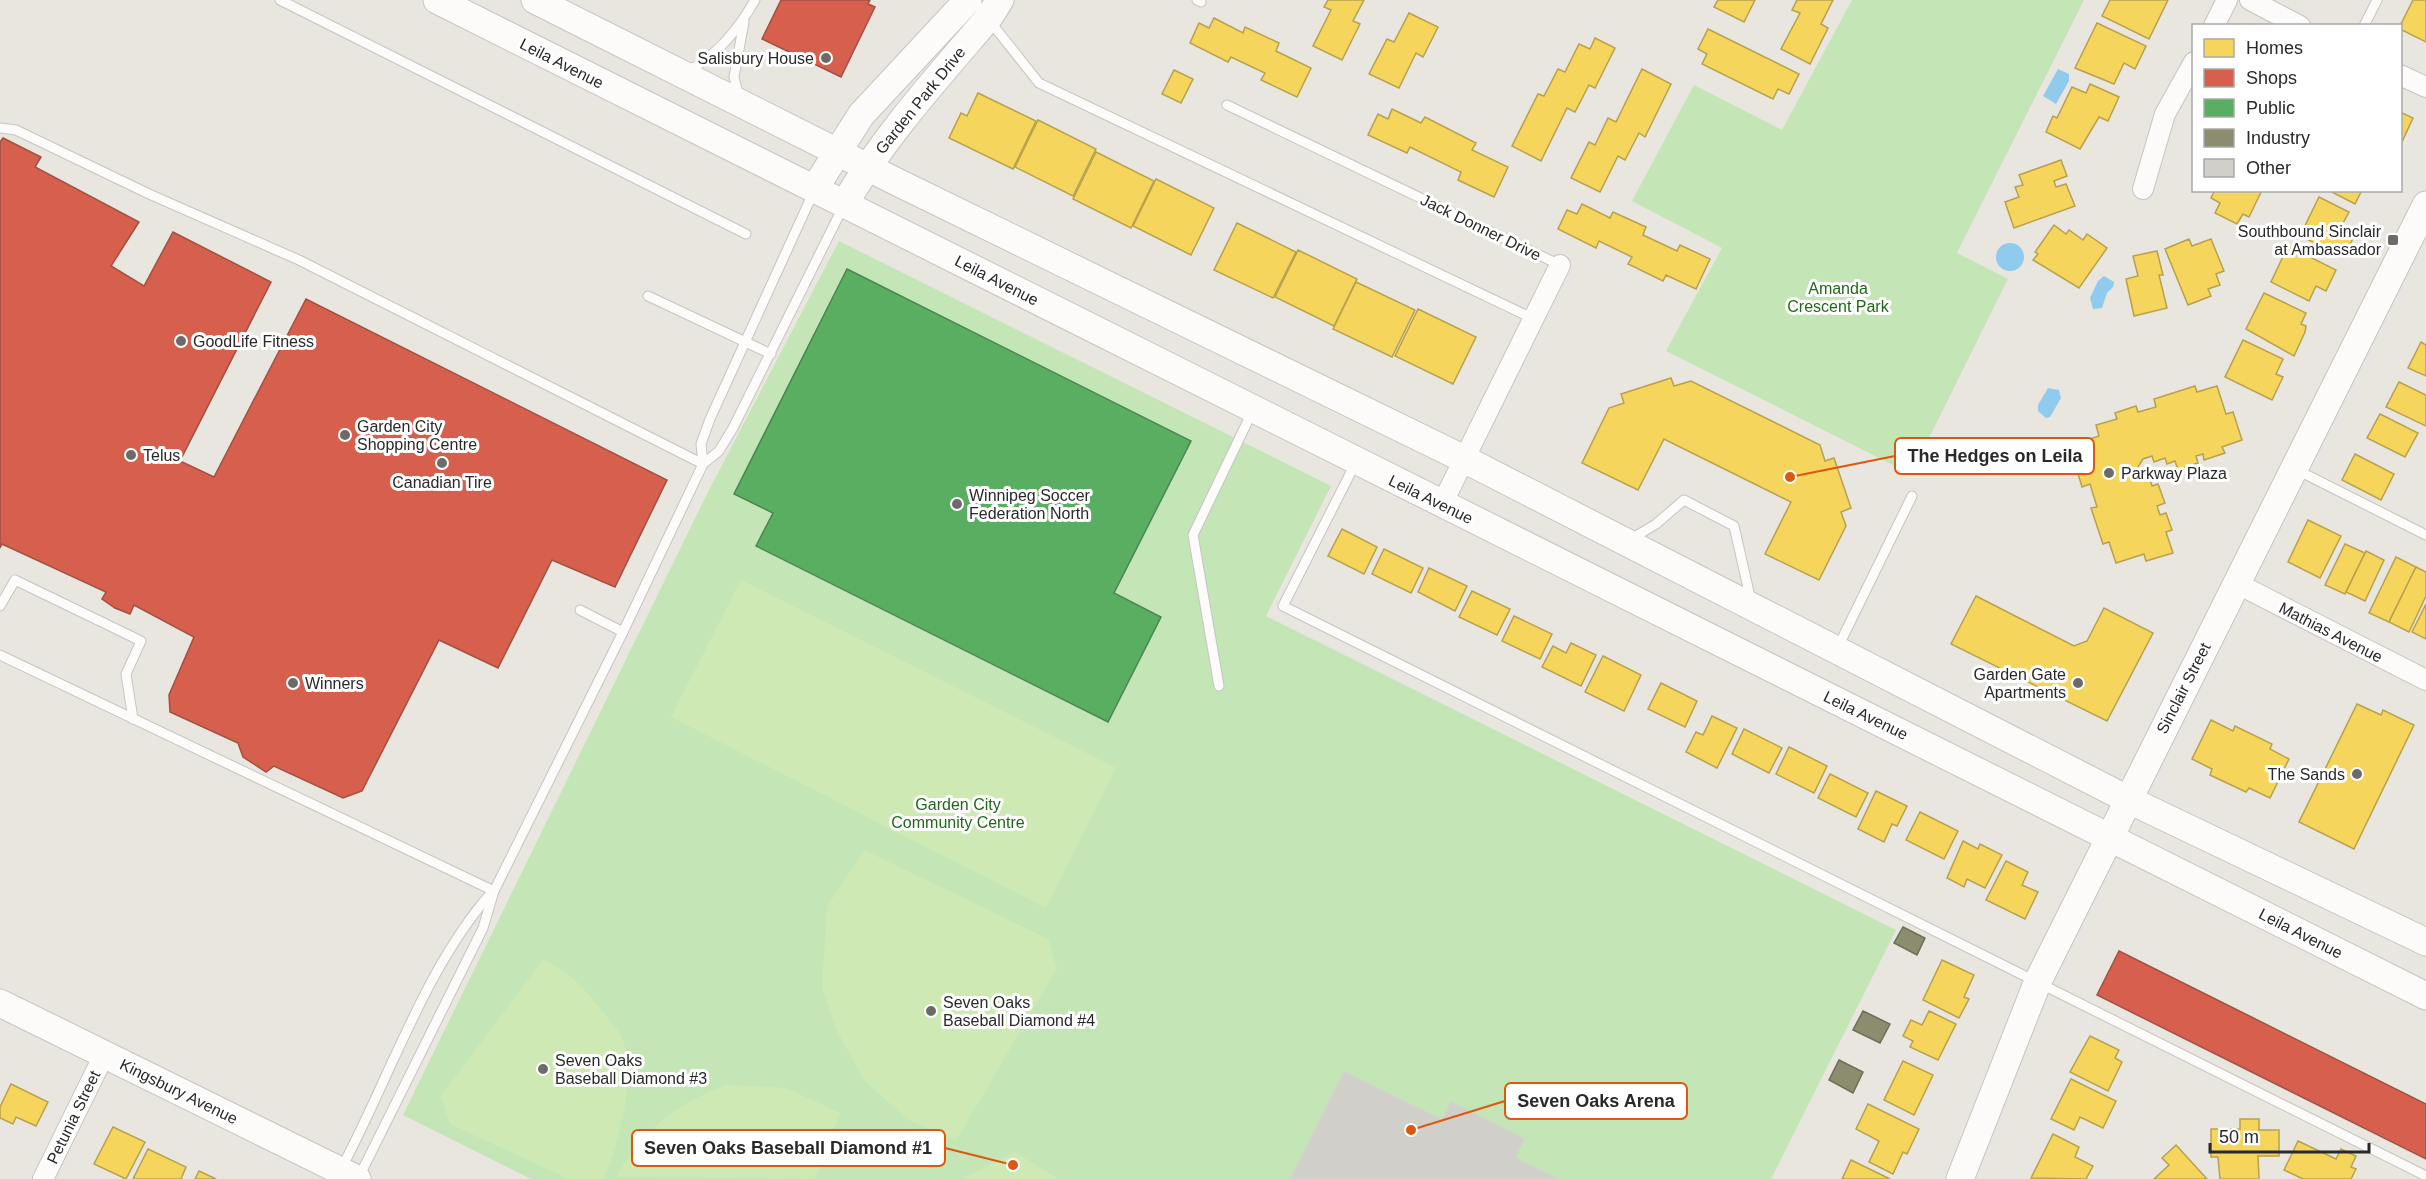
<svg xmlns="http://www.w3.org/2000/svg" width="2426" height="1179" font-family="Arial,sans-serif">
<rect width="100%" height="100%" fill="#e8e6df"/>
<!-- green -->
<g fill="#c4e5b6">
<polygon points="1852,0 2084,0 1957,253 2008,279 1911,474 1666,351 1722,248 1632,201 1694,85 1782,130"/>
<polygon points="839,241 1331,486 1266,616 1896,930 1771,1179 531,1179 403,1115 708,492"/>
</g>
<!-- pitch -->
<g fill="#cfe9b4">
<polygon points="741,580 1116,768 1046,908 671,717"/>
<polygon points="864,850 1048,939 1057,968 956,1141 907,1119 864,1080 838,1033 822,988 827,907"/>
<path d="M543 960C565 969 585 988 599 1007 606 1017 622 1032 624 1044 634 1089 620 1138 604 1179H569L450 1124 441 1096Z"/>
<path d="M726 1085 786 1088 840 1113 815 1179 616 1177C648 1126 672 1107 726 1085Z"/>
<polygon points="1015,1152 1058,1179 962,1179"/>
</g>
<!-- water -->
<g fill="#90caec">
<polygon points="2058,69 2069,74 2069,81 2056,104 2043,96"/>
<circle cx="2010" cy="257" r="14"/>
<polygon points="2104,276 2114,282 2113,287 2107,293 2102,308 2093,309 2090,298 2098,281"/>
<polygon points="2048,388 2059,390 2061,398 2050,417 2046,418 2038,411 2038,405"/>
</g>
<!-- homes -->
<g fill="#f6d55c" stroke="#b8a14d" stroke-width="1.5">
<polygon points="1328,0 1364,0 1353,21 1360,24 1342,60 1313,46 1331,10 1324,7"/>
<polygon points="1718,0 1755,0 1744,22 1714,7"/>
<polygon points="1797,0 1833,0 1821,24 1828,28 1810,64 1781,49 1800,13 1792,10"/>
<polygon points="2110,0 2168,0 2149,39 2102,16"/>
<polygon points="2413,0 2426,0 2426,42 2400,29 2400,26"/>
<polygon points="1409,13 1438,27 1423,57 1416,53 1399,88 1369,74 1387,39 1394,42"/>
<polygon points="1214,18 1243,33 1245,27 1279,43 1276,51 1311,68 1297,97 1261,80 1265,73 1231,57 1228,62 1190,43 1199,23 1209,28"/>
<polygon points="2097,23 2146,46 2135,69 2124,63 2114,84 2075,68"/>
<polygon points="1708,29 1799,74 1789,94 1778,89 1773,99 1702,64 1707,54 1698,49"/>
<polygon points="1595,38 1615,48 1595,88 1589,85 1575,112 1567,108 1541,161 1512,146 1538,94 1544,96 1558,69 1565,72 1579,44 1590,49"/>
<polygon points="1642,69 1671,84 1645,137 1639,133 1625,160 1618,156 1600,192 1571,178 1589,142 1595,145 1608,118 1616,122"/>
<polygon points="1174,70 1193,79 1181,103 1162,94"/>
<polygon points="2090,84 2119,97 2108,121 2099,117 2080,149 2046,132 2053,116 2057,118 2072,87 2086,93"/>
<polygon points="978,93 1036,121 1013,169 949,138 961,113 967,116"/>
<polygon points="1392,109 1421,123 1425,117 1476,143 1472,150 1508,167 1494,197 1458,180 1461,172 1410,147 1407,153 1368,135 1378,114 1388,119"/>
<polygon points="2400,112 2413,118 2401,144 2400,143"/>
<polygon points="1038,120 1096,149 1073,196 1015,167"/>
<polygon points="1096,152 1154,181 1131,228 1073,199"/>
<polygon points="2061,160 2067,176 2054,181 2056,187 2066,184 2075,206 2014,228 2005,202 2019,197 2015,187 2023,185 2019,175"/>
<polygon points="1156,179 1214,208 1191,255 1133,226"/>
<polygon points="2215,190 2262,190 2249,217 2243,214 2237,224 2215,213 2220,203 2211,198"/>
<polygon points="2328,190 2362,190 2355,204"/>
<polygon points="2319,197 2349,212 2342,225 2356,232 2344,257 2300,236"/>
<polygon points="1582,204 1610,218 1613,212 1646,227 1643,235 1677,251 1680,245 1710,259 1696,289 1666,275 1663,281 1628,264 1632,257 1599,241 1596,248 1558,229 1567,210 1577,214"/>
<polygon points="1237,223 1296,252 1273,298 1214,270"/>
<polygon points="2054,225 2066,234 2069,230 2083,240 2087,234 2107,248 2079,288 2033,260 2038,254 2035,252"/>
<polygon points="2189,239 2192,246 2211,239 2224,271 2216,274 2220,285 2208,289 2211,296 2188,305 2165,249"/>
<polygon points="2288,246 2336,270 2326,291 2316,286 2309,301 2271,282"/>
<polygon points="1298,250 1357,279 1334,326 1275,297"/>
<polygon points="2157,251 2163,275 2159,275 2167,308 2134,316 2126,279 2138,276 2133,256"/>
<polygon points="1356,282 1415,310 1392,357 1333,329"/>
<polygon points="2264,293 2306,313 2301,324 2306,326 2305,332 2294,356 2246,329"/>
<polygon points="1418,309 1476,337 1453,384 1395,356"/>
<polygon points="2243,340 2283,359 2276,374 2283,377 2272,400 2225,377"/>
<polygon points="2421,342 2426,345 2426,376 2408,368"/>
<polygon points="1671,378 1674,386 1691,381 1820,445 1825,461 1834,458 1851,508 1841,512 1846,526 1819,580 1765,554 1791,502 1664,439 1638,490 1582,463 1609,408 1624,403 1621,394"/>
<polygon points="2399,382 2426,395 2426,426 2386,407"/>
<polygon points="2195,386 2197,392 2217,386 2226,414 2233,412 2242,440 2222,447 2225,453 2204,460 2203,454 2196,456 2198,463 2178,470 2175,461 2167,464 2165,458 2154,462 2152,456 2143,459 2138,467 2142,478 2149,476 2152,486 2158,484 2165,503 2157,506 2160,515 2166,513 2172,530 2166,532 2173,553 2146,561 2144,554 2116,563 2109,542 2103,544 2091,508 2097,507 2090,484 2082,487 2076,467 2081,466 2074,444 2099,436 2096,425 2117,419 2115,413 2136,406 2138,412 2156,407 2154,399"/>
<polygon points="2380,414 2418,433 2405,457 2367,438"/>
<polygon points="2355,454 2394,474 2381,500 2342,480"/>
<polygon points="2308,520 2341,536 2320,578 2288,562"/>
<polygon points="1342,529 1377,547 1364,574 1328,556"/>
<polygon points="2345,544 2365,553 2345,594 2325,585"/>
<polygon points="1384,549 1423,568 1411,593 1372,574"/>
<polygon points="2366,551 2384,560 2365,601 2346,592"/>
<polygon points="2396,557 2416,567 2389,622 2369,613"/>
<polygon points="2416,567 2426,572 2426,596 2409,632 2389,622"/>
<polygon points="1429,568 1467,586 1455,611 1418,592"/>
<polygon points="1472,591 1510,609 1497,635 1459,617"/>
<polygon points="1976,596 2074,646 2087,641 2104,608 2153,633 2107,721 1951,644"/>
<polygon points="2426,604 2426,639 2412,632"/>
<polygon points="1514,616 1552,634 1540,659 1502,641"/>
<polygon points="1571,643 1596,655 1581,686 1542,667 1553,646 1566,653"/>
<polygon points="1603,656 1641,675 1624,711 1585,692"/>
<polygon points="1661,683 1697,701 1685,727 1648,709"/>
<polygon points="2357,704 2381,715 2383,710 2414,725 2354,849 2299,822"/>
<polygon points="1712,716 1737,728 1717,768 1686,752 1696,732 1703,735"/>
<polygon points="2211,720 2233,731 2235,726 2272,744 2270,749 2289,759 2270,798 2249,788 2246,792 2210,775 2212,769 2192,759"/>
<polygon points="1744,729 1782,748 1769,773 1732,754"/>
<polygon points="1789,747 1827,766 1814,793 1776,774"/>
<polygon points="1830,774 1868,793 1856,817 1818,798"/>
<polygon points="1876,791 1907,806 1897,826 1892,824 1884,842 1858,829"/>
<polygon points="1920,812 1958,831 1944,859 1906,840"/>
<polygon points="1963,841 1978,849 1980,844 2002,855 1985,888 1967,879 1964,887 1947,878"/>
<polygon points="2006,861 2028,872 2022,885 2038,892 2025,919 1986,900"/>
<polygon points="1942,960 1974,975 1964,997 1969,999 1959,1018 1923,1000"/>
<polygon points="1929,1011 1956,1024 1938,1060 1910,1047 1913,1041 1903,1036 1911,1020 1922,1025"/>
<polygon points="2090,1036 2119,1050 2115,1058 2122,1062 2108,1091 2070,1072"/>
<polygon points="1903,1061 1933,1075 1914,1115 1884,1100"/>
<polygon points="2071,1079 2116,1101 2103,1128 2080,1117 2074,1130 2051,1119"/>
<polygon points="11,1084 48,1102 36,1126 16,1117 13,1124 0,1118 0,1107"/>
<polygon points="1868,1104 1919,1129 1907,1154 1903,1152 1893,1174 1869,1162 1879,1141 1856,1129"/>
<polygon points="2240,1119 2259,1119 2259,1130 2279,1130 2279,1156 2258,1156 2259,1179 2220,1179 2218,1157 2211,1157 2211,1129 2240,1129"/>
<polygon points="113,1127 145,1142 126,1179 94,1164"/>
<polygon points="2053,1134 2079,1147 2075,1157 2093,1166 2086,1179 2031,1178"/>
<polygon points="2298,1141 2336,1159 2341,1149 2356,1156 2351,1167 2356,1169 2351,1179 2303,1179 2284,1170"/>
<polygon points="2176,1145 2207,1179 2154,1179 2169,1165 2162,1158"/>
<polygon points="148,1149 186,1167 181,1179 133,1179"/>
<polygon points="1851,1160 1890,1179 1842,1179"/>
<polygon points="199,1171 216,1179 195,1179"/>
</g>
<!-- shops -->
<g fill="#d6604d" stroke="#a25042" stroke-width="1.5">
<polygon points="781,0 870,0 868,4 875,7 841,77 762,39"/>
<polygon points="3,138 41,157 35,167 139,222 111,266 144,286 173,232 271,282 180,461 214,477 306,299 667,480 615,587 552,560 498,668 439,640 362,791 343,798 274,766 266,772 243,757 238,743 170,712 169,695 194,637 134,605 130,614 115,608 102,599 106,592 2,544 0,548 0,142"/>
<polygon points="2119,951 2426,1104 2426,1159 2097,995"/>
</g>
<!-- public -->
<polygon fill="#5aae61" stroke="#4b8650" stroke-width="1.5" points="847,269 1191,441 1114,593 1161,617 1108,722 756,546 773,513 734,494"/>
<!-- industry -->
<g fill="#8c8c6e" stroke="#6e6e59" stroke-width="1.5">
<polygon points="1903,927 1925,938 1917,955 1894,943"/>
<polygon points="1863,1011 1890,1024 1880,1043 1853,1030"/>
<polygon points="1839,1060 1863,1072 1853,1093 1829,1080"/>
</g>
<!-- building -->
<polygon fill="#d1cfca" stroke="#d3d1cb" stroke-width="1.5" points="1344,1072 1442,1120 1451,1102 1524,1139 1515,1158 1557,1179 1291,1179"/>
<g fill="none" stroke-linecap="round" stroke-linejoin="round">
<defs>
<g id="lane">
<polyline points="280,0 746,234"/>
<polyline points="973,0 1039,83 1534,319"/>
<polyline points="1197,0 1201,2"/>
<polyline points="2364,26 2377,0"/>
<path d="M688 71C718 54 738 30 755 0"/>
<polyline points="739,97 734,77 744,22"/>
<polyline points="1227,105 1560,265"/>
<polyline points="0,128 16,130 149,194 299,260 703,464"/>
<polyline points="648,296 771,354"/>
<polyline points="703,464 701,444 710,419 814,191"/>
<polyline points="1355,464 1283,606 2426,1176"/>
<polyline points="2297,470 2426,535"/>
<polyline points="1631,539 1656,524 1684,500 1734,526 1751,601"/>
<polyline points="0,606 15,580 141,641 126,674 133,719"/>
<polyline points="580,610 623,632"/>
<polyline points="1838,647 1912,496"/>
<polyline points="0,655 494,891"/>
<polyline points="1219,686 1193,535 1253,410"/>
<path d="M341 1169C389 1080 425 967 492 892"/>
<polyline points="359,1177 483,928 494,891 623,632 703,464 719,451 733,428 843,207"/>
</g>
<g id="street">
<polyline points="2250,0 2300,26"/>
<polyline points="2214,26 2227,0"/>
<polyline points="2400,75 2426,87"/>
<polyline points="2143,189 2165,114 2194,62"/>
<polyline points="1442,504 1560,265"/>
<polyline points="2236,583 2426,680"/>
<polyline points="43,1179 104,1055"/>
</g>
<g id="secondary">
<polyline points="437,0 2426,996"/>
<polyline points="535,0 897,182 1464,459 2127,799 2426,942"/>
<polyline points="815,188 861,115 968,0"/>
<path d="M845 203C885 135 938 77 989 17L1000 0"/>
<polyline points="0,1003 357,1179"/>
<polyline points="1960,1179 2038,981 2426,205"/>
</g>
</defs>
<!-- lane casing -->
<use href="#lane" stroke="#c5c5c5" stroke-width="11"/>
<!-- street casing -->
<use href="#street" stroke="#c5c5c5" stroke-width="22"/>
<!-- secondary casing -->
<use href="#secondary" stroke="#c5c5c5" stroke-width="29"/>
<!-- lane -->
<use href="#lane" stroke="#fcfbfa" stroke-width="9"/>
<!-- street -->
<use href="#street" stroke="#fcfbfa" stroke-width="20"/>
<!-- secondary -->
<use href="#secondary" stroke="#fcfbfa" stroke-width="27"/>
</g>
<!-- markers -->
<g fill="#6c6b69" stroke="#fff" stroke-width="2">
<circle cx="826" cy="58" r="6"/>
<rect x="2387" y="234" width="12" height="12" rx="3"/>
<circle cx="181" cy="341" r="6"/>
<circle cx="345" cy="435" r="6"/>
<circle cx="131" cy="455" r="6"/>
<circle cx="442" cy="463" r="6"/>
<circle cx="2109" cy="473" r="6"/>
<circle cx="957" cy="504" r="6"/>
<circle cx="293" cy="683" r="6"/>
<circle cx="2078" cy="683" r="6"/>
<circle cx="2357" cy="774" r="6"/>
<circle cx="931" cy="1011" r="6"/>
<circle cx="543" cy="1069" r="6"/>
</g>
<g text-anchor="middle" stroke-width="6" stroke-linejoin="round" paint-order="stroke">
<!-- poi labels -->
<g font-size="16" fill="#292929" stroke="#fff" text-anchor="start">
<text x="814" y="64" text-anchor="end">Salisbury House</text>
<text x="2381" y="237" text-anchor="end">Southbound Sinclair<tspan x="2381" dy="18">at Ambassador</tspan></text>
<text x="193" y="347">GoodLife Fitness</text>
<text x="357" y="432">Garden City<tspan x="357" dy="18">Shopping Centre</tspan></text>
<text x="143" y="461">Telus</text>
<text x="2121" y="479">Parkway Plaza</text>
<text x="442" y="488" text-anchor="middle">Canadian Tire</text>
<text x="969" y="501">Winnipeg Soccer<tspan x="969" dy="18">Federation North</tspan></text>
<text x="2066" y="680" text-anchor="end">Garden Gate<tspan x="2066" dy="18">Apartments</tspan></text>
<text x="305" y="689">Winners</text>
<text x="2345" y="780" text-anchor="end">The Sands</text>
<text x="943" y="1008">Seven Oaks<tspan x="943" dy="18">Baseball Diamond #4</tspan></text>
<text x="555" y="1066">Seven Oaks<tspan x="555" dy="18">Baseball Diamond #3</tspan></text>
</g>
<!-- street labels -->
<g font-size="16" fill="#292929" stroke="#fff">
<text transform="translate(562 63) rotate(27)" y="6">Leila Avenue</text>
<text transform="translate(920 100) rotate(-51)" y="6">Garden Park Drive</text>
<text transform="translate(1481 227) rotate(26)" y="6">Jack Donner Drive</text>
<text transform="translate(997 280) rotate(27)" y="6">Leila Avenue</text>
<text transform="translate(1431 499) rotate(26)" y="6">Leila Avenue</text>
<text transform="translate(2331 632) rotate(27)" y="6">Mathias Avenue</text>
<text transform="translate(2183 688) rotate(-63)" y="6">Sinclair Street</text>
<text transform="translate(1866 715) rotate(26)" y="6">Leila Avenue</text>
<text transform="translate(2301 933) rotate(27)" y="6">Leila Avenue</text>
<text transform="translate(179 1091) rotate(26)" y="6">Kingsbury Avenue</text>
<text transform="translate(73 1117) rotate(-64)" y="6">Petunia Street</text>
</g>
<!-- park labels -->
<g font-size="16" fill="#1f6818" stroke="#fff">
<text x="1838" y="294">Amanda<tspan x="1838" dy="18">Crescent Park</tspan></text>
<text x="958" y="810">Garden City<tspan x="958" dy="18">Community Centre</tspan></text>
</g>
</g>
<!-- callouts -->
<path fill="none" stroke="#de570d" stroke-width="2" d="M1790 477L1895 456M1411 1130L1505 1101M1013 1165L945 1148"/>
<g fill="#de570d" stroke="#fff" stroke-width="2">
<circle cx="1790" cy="477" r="6"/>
<circle cx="1411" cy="1130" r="6"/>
<circle cx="1013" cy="1165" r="6"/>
</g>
<g fill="#fff" stroke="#de570d" stroke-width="2">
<rect x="1895" y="438" width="199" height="36" rx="6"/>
<rect x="1505" y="1083" width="182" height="36" rx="6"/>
<rect x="632" y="1130" width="313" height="36" rx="6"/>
</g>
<g font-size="18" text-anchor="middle" font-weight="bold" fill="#292929">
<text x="1995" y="462">The Hedges on Leila</text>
<text x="1596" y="1107">Seven Oaks Arena</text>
<text x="788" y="1154">Seven Oaks Baseball Diamond #1</text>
</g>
<!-- legend -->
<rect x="2192" y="24" width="210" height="168" fill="#ffffff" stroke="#a9a9a9" stroke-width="1.5"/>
<rect x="2204" y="39" width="30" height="18" fill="#f6d55c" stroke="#a9a9a9" stroke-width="1.5"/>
<text x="2246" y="54" font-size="18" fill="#292929">Homes</text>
<rect x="2204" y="69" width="30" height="18" fill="#d6604d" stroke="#a9a9a9" stroke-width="1.5"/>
<text x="2246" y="84" font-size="18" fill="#292929">Shops</text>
<rect x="2204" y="99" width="30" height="18" fill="#5aae61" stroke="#a9a9a9" stroke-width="1.5"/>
<text x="2246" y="114" font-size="18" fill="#292929">Public</text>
<rect x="2204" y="129" width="30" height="18" fill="#8c8c6e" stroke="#a9a9a9" stroke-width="1.5"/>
<text x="2246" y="144" font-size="18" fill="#292929">Industry</text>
<rect x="2204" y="159" width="30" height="18" fill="#d1cfca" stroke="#a9a9a9" stroke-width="1.5"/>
<text x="2246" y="174" font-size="18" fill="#292929">Other</text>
<!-- scale -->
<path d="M2210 1143v9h159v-9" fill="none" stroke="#292929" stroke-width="3"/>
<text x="2219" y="1143" font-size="18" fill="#292929" stroke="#ffffff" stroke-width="4.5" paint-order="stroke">50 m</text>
</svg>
